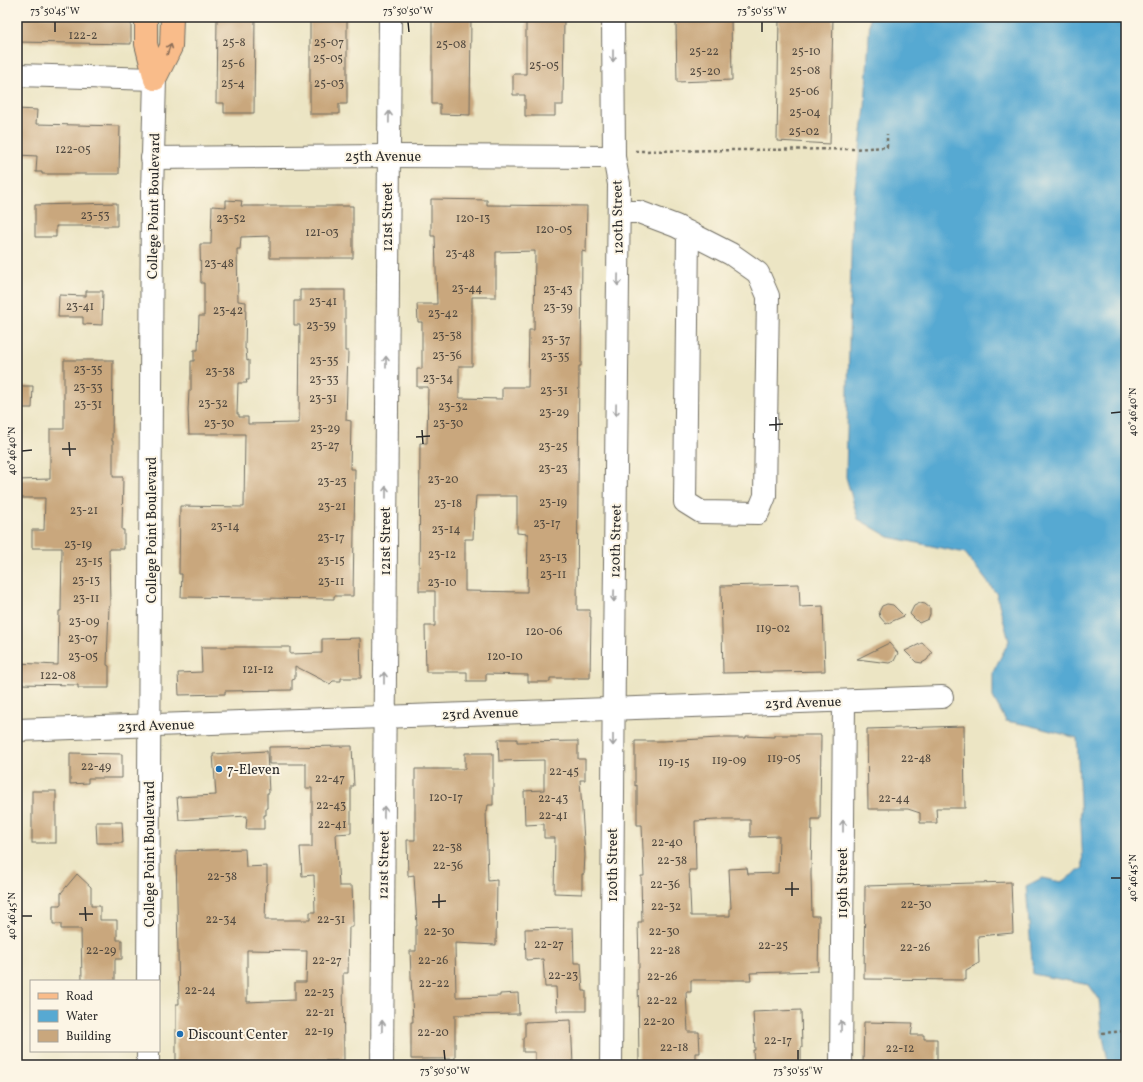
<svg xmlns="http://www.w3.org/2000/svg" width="1143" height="1082" font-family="Vollkorn,serif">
<rect width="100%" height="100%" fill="#fcf5e5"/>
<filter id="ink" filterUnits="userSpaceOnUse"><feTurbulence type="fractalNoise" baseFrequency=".025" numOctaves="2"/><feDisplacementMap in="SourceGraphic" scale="8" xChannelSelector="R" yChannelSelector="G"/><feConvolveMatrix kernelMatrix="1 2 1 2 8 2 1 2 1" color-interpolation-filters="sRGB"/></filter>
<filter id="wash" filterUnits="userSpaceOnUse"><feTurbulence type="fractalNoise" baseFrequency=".012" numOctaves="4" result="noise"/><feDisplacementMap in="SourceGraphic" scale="16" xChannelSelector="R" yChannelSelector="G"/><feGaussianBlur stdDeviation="0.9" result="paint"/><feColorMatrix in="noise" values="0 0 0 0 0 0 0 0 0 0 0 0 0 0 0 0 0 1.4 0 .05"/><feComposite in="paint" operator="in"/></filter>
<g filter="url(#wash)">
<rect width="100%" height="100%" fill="#ece5c4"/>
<!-- water -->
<polygon fill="#57a9d2" stroke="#416a7e" points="870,17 1126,17 1126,1065 1109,1065 1102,1033 1099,999 1089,985 1033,974 1026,886 1042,878 1061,882 1083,868 1077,738 1028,725 1006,721 993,697 993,672 1009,641 996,593 965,553 889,537 858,519 846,477 852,212 865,108"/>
<g id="blocks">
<!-- building -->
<g fill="#c9a77d" fill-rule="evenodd">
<polygon points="17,17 131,17 131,44 17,42"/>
<polygon points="217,17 255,17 254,113 224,113 224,103 216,103"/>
<polygon points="310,17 347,17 347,104 339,104 339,114 310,114"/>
<polygon points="432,17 471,17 470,115 440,114 440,104 432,104"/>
<polygon points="526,17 564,17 563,105 555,105 555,116 525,116 525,95 513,95 513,74 526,74"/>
<polygon points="678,17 731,17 732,80 677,82 676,22 678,22"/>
<polygon points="779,17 833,17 830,144 777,141"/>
<polygon points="17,109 37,110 36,124 120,126 119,174 42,174 42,172 36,172 37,156 18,155 17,154"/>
<path d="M431 199 487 200V205L587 206 586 252 582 251 581 366H579L577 610H590V617H591L590 678H550V682H528V675L486 674V681H467V672H426L425 626H435V591H419L420 443H427L428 387H417V369H422V322H418L417 304H437L435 236H431ZM535 251 534 330H529L528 387H502V399L459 398V366H472V297H496V252ZM476 496H517V533L528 534 527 592 465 591V539H473L474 510H475Z"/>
<polygon points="226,200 242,201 241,206 353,206 353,258 270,258 270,236 241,237 240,249 237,249 238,301 246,302 245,349 246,349 247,361 249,360 249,380 246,380 247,383 238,383 237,414 239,414 239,417 248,417 248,424 299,423 300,325 294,325 294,301 300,301 300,290 345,290 345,351 348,351 346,420 351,421 350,469 355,469 353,596 334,596 334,599 181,597 182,574 179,574 180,506 244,507 245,434 189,434 188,410 189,391 191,391 191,361 194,361 194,350 198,350 199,316 204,316 204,283 201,283 200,244 211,244 212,206 226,207"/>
<polygon points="117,203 117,226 56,226 56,237 35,237 35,205"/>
<polygon points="86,291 103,291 102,325 83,324 83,317 58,317 59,295 86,296"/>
<polygon points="64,360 113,360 112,441 113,441 113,477 123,477 122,530 124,530 124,549 109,549 110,606 109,606 107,665 109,666 109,688 78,688 78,685 17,684 17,663 58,665 59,611 61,611 62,548 32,548 32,530 44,530 45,498 17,498 17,480 50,479 50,429 64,429"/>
<polygon points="17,386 33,386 32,408 17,408"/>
<polygon points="799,584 800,607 823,606 825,671 723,673 721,586"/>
<polygon points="920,603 925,604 930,608 930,614 928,619 919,623 910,614 914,606"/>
<polygon points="887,604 893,605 904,616 886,624 880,617 879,612 882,606"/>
<polygon points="360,638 361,678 341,678 341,681 333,681 330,684 295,666 295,679 292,680 292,690 225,691 225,694 179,695 178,673 202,672 201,647 290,647 290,654 322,653 322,639"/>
<polygon points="889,643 898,653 894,661 889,663 857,659"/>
<polygon points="922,643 932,652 927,660 922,663 916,662 905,651"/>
<polygon points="964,726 965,808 936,808 937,823 920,823 920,813 908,809 868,809 867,729"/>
<path d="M774 735H821L820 819H812L811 875 812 916H819L818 971 750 973 751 980H691V992H686L688 1032H699L700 1053H695V1065H639L638 968H639L638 922H642L641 876H644L642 825H637V785L635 786V741H663L719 738H746V736L774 737ZM717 820H750V837L779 836 778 873 748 874 747 868 729 869 731 908H730V916H691L689 870H696L695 821Z"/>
<polygon points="498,739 517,739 517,742 578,741 578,759 585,759 585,780 580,780 585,855 584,874 582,874 582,894 554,893 555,838 544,838 544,824 525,825 524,791 544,790 544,760 499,761"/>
<path d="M352 746 354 786H351V833L336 834 339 886H352L353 915V927H349L348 973H343L344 1060 266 1063V1065H176V1004H179L176 851 245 849 246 867 267 866V884L266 885 265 920H310V912H315L314 875 302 876 300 847H312V788H306V764H269V747ZM247 950 307 951 306 982H295V1000L247 1002Z"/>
<polygon points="267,751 269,793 267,793 267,808 266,808 266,815 264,815 264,829 246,829 247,816 179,820 177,797 216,795 213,754"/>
<polygon points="70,753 122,754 122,778 88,778 88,783 70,784"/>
<polygon points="465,753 493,753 493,805 488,805 487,811 486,811 488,881 497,880 496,945 455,943 456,997 500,996 500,994 518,993 519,1014 455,1015 455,1059 411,1059 411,1022 413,1022 410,951 416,951 416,926 417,926 414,875 408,876 407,840 415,840 415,769 465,769"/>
<rect x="32" y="791" width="24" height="52"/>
<polygon points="96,822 122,822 123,843 97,843"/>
<polygon points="77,874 91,887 91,906 100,906 100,920 117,920 117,940 122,940 122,959 115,959 115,981 82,981 81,929 61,929 61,924 53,924 53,905 61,905 61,893"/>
<polygon points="1011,882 1013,933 978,936 979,963 966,970 966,980 864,979 865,886"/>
<polygon points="573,928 574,963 581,963 583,991 586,991 586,1011 557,1011 556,987 545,987 543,959 526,960 525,929"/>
<polygon points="801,1010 802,1048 801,1048 801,1065 754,1065 753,1050 755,1050 753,1012"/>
<polygon points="571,1020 573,1065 535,1065 535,1052 523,1052 523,1039 525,1036 525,1022"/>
<polygon points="864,1022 913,1023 911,1035 924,1035 924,1039 937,1039 937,1065 863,1065"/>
</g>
</g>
</g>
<g filter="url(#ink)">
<use href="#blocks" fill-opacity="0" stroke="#6f6c61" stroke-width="1"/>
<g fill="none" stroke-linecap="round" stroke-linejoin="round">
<defs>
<g id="minor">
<polyline points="17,75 155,79 152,192 148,981"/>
<polyline points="152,158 388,156 614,157"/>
<polyline points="619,212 639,212 676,226 731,254 758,273 768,296 765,496 758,513 701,512 685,502 688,232"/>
<polyline points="17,730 942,697"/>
<polyline points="148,1065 148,1051"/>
<polyline points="382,1065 390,17"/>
<polyline points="611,1065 614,658 619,184 614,157 613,17"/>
<polyline points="841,1065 844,701"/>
</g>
<g id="major">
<polyline points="146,17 146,44 155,79"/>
<polyline points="155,79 171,47 172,17"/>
</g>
</defs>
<!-- minor casing -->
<use href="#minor" stroke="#6f6c61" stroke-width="24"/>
<!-- major casing -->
<use href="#major" stroke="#6f6c61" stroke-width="24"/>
<!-- path -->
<g stroke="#6f6c61" stroke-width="2.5" stroke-dasharray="3 3" stroke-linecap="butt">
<polyline points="635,151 852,149 887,147 887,134"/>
<polyline points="1102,1033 1126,1031"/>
</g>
<!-- minor -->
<use href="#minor" stroke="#fff" stroke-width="22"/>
<!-- major -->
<use href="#major" stroke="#f9bc8a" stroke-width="22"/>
</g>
<!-- one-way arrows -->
<defs><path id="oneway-shaft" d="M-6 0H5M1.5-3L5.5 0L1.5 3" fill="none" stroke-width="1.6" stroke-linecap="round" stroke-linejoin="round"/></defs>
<use stroke="#886c56" href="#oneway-shaft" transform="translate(169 49) rotate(-71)"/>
<g stroke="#a0a0a0">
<use href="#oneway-shaft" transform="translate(613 56) rotate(90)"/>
<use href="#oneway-shaft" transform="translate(389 117) rotate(-89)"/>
<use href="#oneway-shaft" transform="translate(618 280) rotate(91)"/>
<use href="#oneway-shaft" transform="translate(386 362) rotate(-90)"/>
<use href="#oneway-shaft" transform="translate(616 410) rotate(91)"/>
<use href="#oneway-shaft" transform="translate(386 492) rotate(-90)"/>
<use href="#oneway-shaft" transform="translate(614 596) rotate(91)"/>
<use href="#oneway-shaft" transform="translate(384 678) rotate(-90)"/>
<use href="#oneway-shaft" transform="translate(613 740) rotate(90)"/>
<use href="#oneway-shaft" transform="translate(384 812) rotate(-89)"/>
<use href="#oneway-shaft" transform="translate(843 826) rotate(-90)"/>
<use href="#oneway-shaft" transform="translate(382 1026) rotate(-89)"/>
<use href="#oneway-shaft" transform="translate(841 1026) rotate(-90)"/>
</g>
</g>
<!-- ticks -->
<path fill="none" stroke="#2b2b2b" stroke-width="1.5" d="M55 22V32M408 22 409 32M762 22V32M1111 413 1121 412M776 417V431M769 425 783 424M422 430 423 444M416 437 430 436M69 442 70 456M62 449H76M22 451 32 450M1111 878H1121M792 882V896M785 889H799M439 894V908M432 902 446 901M85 907 86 921M79 914H93M22 916H32M444 1050 445 1060M798 1050V1060"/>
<!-- markers -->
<g fill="#1f6fb2" stroke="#fcf5e5" stroke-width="1.5">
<circle cx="219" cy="769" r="4"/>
<circle cx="180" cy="1034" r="4"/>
</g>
<g text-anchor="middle" stroke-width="4" stroke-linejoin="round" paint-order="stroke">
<!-- number labels -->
<g font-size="12" fill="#524a40">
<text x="83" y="39">122-2</text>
<text x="234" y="46">25-8</text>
<text x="329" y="46">25-07</text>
<text x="451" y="48">25-08</text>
<text x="704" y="55">25-22</text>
<text x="806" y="55">25-10</text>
<text x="328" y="62">25-05</text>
<text x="233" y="67">25-6</text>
<text x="544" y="69">25-05</text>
<text x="805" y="74">25-08</text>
<text x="705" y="75">25-20</text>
<text x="233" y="87">25-4</text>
<text x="329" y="87">25-03</text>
<text x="804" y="95">25-06</text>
<text x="805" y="116">25-04</text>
<text x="804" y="135">25-02</text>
<text x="73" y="153">122-05</text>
<text x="95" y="219">23-53</text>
<text x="231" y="222">23-52</text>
<text x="473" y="222">120-13</text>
<text x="554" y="233">120-05</text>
<text x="322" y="236">121-03</text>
<text x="460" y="257">23-48</text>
<text x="219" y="267">23-48</text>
<text x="467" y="292">23-44</text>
<text x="558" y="293">23-43</text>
<text x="323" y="305">23-41</text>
<text x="80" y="310">23-41</text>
<text x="558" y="311">23-39</text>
<text x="228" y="314">23-42</text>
<text x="443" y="317">23-42</text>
<text x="321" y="329">23-39</text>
<text x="447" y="339">23-38</text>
<text x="556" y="343">23-37</text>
<text x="447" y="359">23-36</text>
<text x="555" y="360">23-35</text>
<text x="324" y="364">23-35</text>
<text x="88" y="373">23-35</text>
<text x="220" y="375">23-38</text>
<text x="438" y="382">23-34</text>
<text x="324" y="383">23-33</text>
<text x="88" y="391">23-33</text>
<text x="554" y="394">23-31</text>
<text x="323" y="402">23-31</text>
<text x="213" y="407">23-32</text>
<text x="88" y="408">23-31</text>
<text x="453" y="410">23-32</text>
<text x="554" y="416">23-29</text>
<text x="219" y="427">23-30</text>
<text x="448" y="427">23-30</text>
<text x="325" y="432">23-29</text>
<text x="325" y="449">23-27</text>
<text x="553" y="450">23-25</text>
<text x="553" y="472">23-23</text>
<text x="443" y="483">23-20</text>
<text x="332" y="485">23-23</text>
<text x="553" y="506">23-19</text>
<text x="448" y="507">23-18</text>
<text x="332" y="510">23-21</text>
<text x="84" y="514">23-21</text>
<text x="547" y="527">23-17</text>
<text x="225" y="530">23-14</text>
<text x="446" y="533">23-14</text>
<text x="331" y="541">23-17</text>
<text x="78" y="548">23-19</text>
<text x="442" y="558">23-12</text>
<text x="553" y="561">23-13</text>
<text x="331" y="564">23-15</text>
<text x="89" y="565">23-15</text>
<text x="553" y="578">23-11</text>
<text x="86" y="584">23-13</text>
<text x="331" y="585">23-11</text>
<text x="442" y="586">23-10</text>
<text x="86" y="602">23-11</text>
<text x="84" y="625">23-09</text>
<text x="773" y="632">119-02</text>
<text x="544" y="635">120-06</text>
<text x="83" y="642">23-07</text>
<text x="83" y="660">23-05</text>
<text x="505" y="660">120-10</text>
<text x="258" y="673">121-12</text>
<text x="58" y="679">122-08</text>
<text x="784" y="762">119-05</text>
<text x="916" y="762">22-48</text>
<text x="729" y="764">119-09</text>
<text x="674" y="766">119-15</text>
<text x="96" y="770">22-49</text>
<text x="564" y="775">22-45</text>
<text x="330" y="782">22-47</text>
<text x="446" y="801">120-17</text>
<text x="553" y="802">22-43</text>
<text x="894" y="802">22-44</text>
<text x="331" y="809">22-43</text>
<text x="553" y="819">22-41</text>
<text x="332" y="828">22-41</text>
<text x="667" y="846">22-40</text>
<text x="447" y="851">22-38</text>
<text x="672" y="864">22-38</text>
<text x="448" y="869">22-36</text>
<text x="222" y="880">22-38</text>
<text x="665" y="888">22-36</text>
<text x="916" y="908">22-30</text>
<text x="666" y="910">22-32</text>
<text x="221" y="923">22-34</text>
<text x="331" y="923">22-31</text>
<text x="439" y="935">22-30</text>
<text x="664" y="935">22-30</text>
<text x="549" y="948">22-27</text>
<text x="773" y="949">22-25</text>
<text x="915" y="951">22-26</text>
<text x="101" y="954">22-29</text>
<text x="665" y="954">22-28</text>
<text x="327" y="964">22-27</text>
<text x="433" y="964">22-26</text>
<text x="563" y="979">22-23</text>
<text x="662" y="980">22-26</text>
<text x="434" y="987">22-22</text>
<text x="200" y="994">22-24</text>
<text x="319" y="996">22-23</text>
<text x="662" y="1004">22-22</text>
<text x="320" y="1016">22-21</text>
<text x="659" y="1025">22-20</text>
<text x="319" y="1035">22-19</text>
<text x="433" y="1036">22-20</text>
<text x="778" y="1044">22-17</text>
<text x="674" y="1051">22-18</text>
<text x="900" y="1052">22-12</text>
</g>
<!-- street labels -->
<g font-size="14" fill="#2b2b2b" stroke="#fcf5e5">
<text x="383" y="161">25th Avenue</text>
<text transform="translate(153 206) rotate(-89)" y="5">College Point Boulevard</text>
<text transform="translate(387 217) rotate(-90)" y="5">121st Street</text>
<text transform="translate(617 217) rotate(-91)" y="5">120th Street</text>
<text transform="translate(151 530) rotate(-90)" y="5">College Point Boulevard</text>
<text transform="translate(385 541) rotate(-90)" y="5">121st Street</text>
<text transform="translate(615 541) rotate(-89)" y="5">120th Street</text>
<text transform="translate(803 702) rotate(-2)" y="5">23rd Avenue</text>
<text transform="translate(480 713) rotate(-2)" y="5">23rd Avenue</text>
<text transform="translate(156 725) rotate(-2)" y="5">23rd Avenue</text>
<text transform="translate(149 854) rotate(-90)" y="5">College Point Boulevard</text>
<text transform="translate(383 865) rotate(-89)" y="5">121st Street</text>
<text transform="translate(612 865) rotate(-90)" y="5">120th Street</text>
<text transform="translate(842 883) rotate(-90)" y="5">119th Street</text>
</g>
<!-- poi labels -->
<g font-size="14" fill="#2b2b2b" stroke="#fcf5e5" text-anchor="start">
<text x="227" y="774">7-Eleven</text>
<text x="188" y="1039">Discount Center</text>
</g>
</g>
<!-- margin -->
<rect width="1143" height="1082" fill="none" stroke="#fcf5e5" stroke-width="44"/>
<!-- legend -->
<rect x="30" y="980" width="130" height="72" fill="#fcf5e5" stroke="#a8a49b"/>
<rect x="38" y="993" width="20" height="6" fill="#f9bc8a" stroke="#a8a49b"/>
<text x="66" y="1000" font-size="12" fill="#2b2b2b">Road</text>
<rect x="38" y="1010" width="20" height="12" fill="#57a9d2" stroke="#a8a49b"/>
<text x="66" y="1020" font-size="12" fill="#2b2b2b">Water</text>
<rect x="38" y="1030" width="20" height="12" fill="#c9a77d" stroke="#a8a49b"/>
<text x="66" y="1040" font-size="12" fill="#2b2b2b">Building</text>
<rect x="22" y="22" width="1099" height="1038" fill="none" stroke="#2b2b2b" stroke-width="1.5"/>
<g font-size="10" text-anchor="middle" fill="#2b2b2b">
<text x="55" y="14">73°50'45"W</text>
<text x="408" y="14">73°50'50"W</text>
<text x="762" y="14">73°50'55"W</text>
<text transform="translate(1132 412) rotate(-90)" y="4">40°46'40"N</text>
<text transform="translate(11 451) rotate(-90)" y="4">40°46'40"N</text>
<text transform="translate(1132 878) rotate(-90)" y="4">40°46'45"N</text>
<text transform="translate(11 916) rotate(-90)" y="4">40°46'45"N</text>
<text x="445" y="1074">73°50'50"W</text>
<text x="798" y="1074">73°50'55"W</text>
</g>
</svg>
